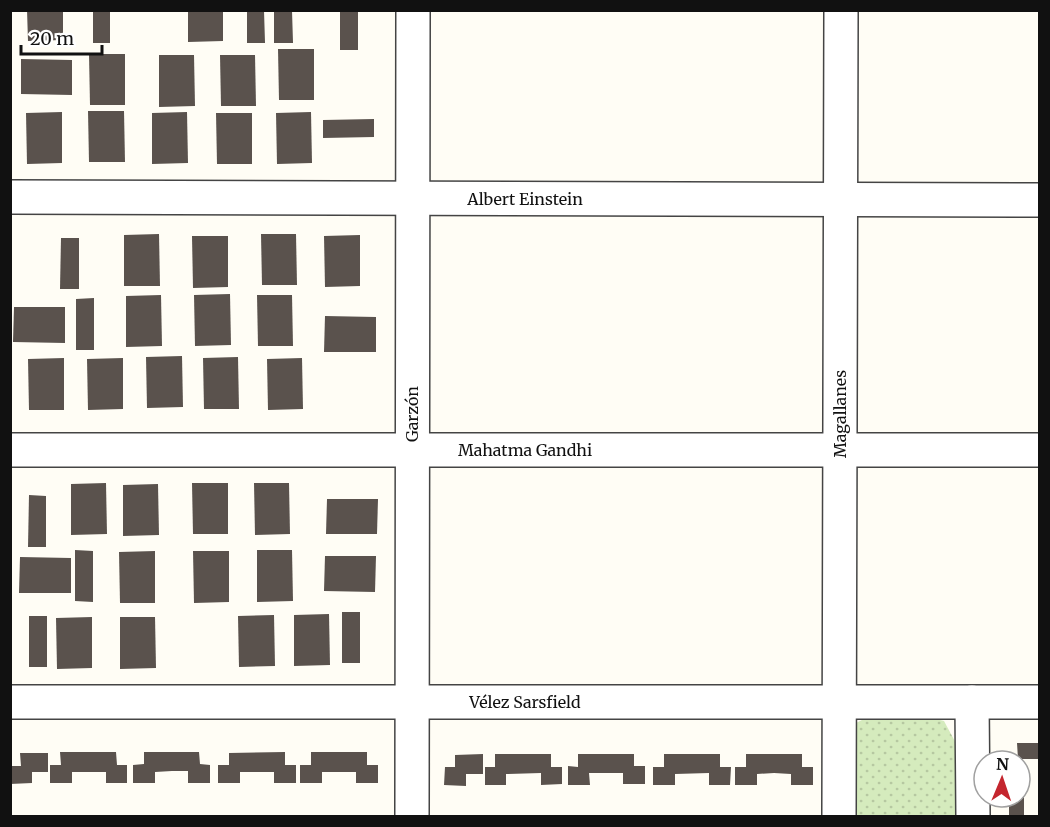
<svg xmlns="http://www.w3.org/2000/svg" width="1050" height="827" font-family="Merriweather,serif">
<defs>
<pattern id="park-dots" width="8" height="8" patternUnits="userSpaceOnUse" patternTransform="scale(1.5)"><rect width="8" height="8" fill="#d5ebbd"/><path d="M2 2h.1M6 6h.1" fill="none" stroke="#b6c8a1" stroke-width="1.8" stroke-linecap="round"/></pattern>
</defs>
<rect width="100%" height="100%" fill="#fffdf5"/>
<!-- park -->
<polygon fill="url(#park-dots)" points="866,718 932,718 944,721 958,747 958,816 852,816 853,732 856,723"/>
<!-- building -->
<g fill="#5a524d">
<polygon points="27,10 63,10 63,40 28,41"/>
<rect x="93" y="10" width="17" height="33"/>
<polygon points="188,10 223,10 223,41 188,42"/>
<polygon points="247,10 264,10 265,43 247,43"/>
<polygon points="274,10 292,10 293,43 274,43"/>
<rect x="340" y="10" width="18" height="40"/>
<polygon points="278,49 314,49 314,100 279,100"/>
<polygon points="89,54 125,54 125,105 90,105"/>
<polygon points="159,55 194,55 195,106 159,107"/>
<polygon points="220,55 255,55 256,106 221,106"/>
<polygon points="21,59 72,60 72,95 21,94"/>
<polygon points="88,111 124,111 125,162 89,162"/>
<polygon points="62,112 62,163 27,164 26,113"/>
<polygon points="187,112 188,163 152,164 152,113"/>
<polygon points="311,112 312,163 277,164 276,113"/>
<polygon points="216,113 252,113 252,164 217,164"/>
<polygon points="374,119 374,137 323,138 323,120"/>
<polygon points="159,234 160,286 124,286 124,235"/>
<polygon points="261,234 296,234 297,285 262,285"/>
<polygon points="360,235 360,286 325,287 324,236"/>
<polygon points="192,236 228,236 228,287 193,288"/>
<polygon points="61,238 79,238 79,289 60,289"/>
<polygon points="230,294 231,345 195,346 194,295"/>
<polygon points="161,295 162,346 126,347 126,296"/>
<polygon points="257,295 292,295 293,346 258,346"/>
<polygon points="94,298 94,350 76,350 76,299"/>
<polygon points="14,307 65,307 65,343 13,342"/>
<polygon points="325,316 376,317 376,352 324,352"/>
<polygon points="182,356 183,407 147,408 146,357"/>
<polygon points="238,357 239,409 204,409 203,358"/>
<polygon points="64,358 64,410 29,410 28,359"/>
<polygon points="123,358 123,409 88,410 87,359"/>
<polygon points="302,358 303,409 268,410 267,359"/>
<polygon points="106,483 107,534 71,535 71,484"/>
<polygon points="192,483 228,483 228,534 193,534"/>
<polygon points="254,483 289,483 290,534 255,535"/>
<polygon points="158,484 159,535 123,536 123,485"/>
<polygon points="29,495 46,496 46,547 28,547"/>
<polygon points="327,499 378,499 377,534 326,534"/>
<polygon points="75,550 93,551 93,602 75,601"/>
<polygon points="257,550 292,550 293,601 257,602"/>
<polygon points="155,551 155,603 120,603 119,552"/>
<polygon points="193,551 229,551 229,602 194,603"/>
<polygon points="325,556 376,556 375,592 324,591"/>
<polygon points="20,557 71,558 71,593 19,593"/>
<rect x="342" y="612" width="18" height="51"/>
<polygon points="329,614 330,665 294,666 294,615"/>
<polygon points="274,615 275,666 239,667 238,616"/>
<rect x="29" y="616" width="18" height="51"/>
<polygon points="92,617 92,668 57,669 56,618"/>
<polygon points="120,617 155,617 156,668 120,669"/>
<polygon points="1017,743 1040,743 1040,759 1018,759"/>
<polygon points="60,752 116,752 117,765 127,765 127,783 106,783 106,772 72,772 72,783 50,783 50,765 61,765"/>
<polygon points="144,752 199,752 200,764 210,765 210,783 188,783 188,771 172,771 155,772 155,783 133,783 133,765 144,764"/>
<polygon points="285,752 285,765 296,765 296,783 274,783 274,772 240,772 240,783 218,783 218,765 229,765 229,753"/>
<polygon points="311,752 367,752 367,765 378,765 378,783 356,783 356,772 322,772 322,783 300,783 300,765 311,765"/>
<polygon points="20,753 48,753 48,772 32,772 32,783 10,784 10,766 21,766"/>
<polygon points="483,754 483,774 466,774 466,786 444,785 445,767 455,767 455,755"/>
<polygon points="495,754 551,754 551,767 562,767 562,784 541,785 541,773 506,774 506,785 485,785 485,767 495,767"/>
<polygon points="578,754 634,754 634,766 645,766 645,784 623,784 623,773 589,773 590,785 568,785 568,766 578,767"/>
<polygon points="664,754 720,754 720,767 731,767 730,785 709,785 709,773 675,774 675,785 653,785 653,767 664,767"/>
<polygon points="746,754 802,754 802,767 813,767 813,785 791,785 791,774 774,773 757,774 757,785 735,785 735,767 746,767"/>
<polygon points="1020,792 1024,792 1024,816 1009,816 1009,797 1020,797"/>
</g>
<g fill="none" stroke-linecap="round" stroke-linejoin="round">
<defs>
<g id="minor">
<polyline points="10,197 1040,200"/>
<polyline points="10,450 1040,450"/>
<polyline points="10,702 1040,702"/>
<polyline points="972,702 973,816"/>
<polyline points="412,816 413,10"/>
<polyline points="839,816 841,10"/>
</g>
</defs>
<!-- minor casing -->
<use href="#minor" stroke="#444" stroke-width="36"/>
<!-- minor -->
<use href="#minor" stroke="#fff" stroke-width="33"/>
</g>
<g text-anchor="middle" stroke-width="6" stroke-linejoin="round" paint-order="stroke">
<!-- street labels -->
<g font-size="16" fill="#111" stroke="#fff">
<text x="525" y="205">Albert Einstein</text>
<text transform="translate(412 414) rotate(-90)" y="6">Garzón</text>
<text transform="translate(840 414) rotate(-90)" y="6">Magallanes</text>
<text x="525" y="456">Mahatma Gandhi</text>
<text x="525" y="708">Vélez Sarsfield</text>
</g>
</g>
<!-- border -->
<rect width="1050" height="827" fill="none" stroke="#111111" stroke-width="24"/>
<!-- north arrow -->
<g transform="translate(1002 779) rotate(2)"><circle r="28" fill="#ffffff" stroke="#a0a0a0" stroke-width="1.5"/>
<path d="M0-4.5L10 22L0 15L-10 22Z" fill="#c4262e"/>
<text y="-9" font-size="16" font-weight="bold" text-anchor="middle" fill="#111111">N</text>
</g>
<!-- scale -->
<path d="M21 45v9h81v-9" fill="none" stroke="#111111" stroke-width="3"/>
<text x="30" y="45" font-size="18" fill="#111111" stroke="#ffffff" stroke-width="4.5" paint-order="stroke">20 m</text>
</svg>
